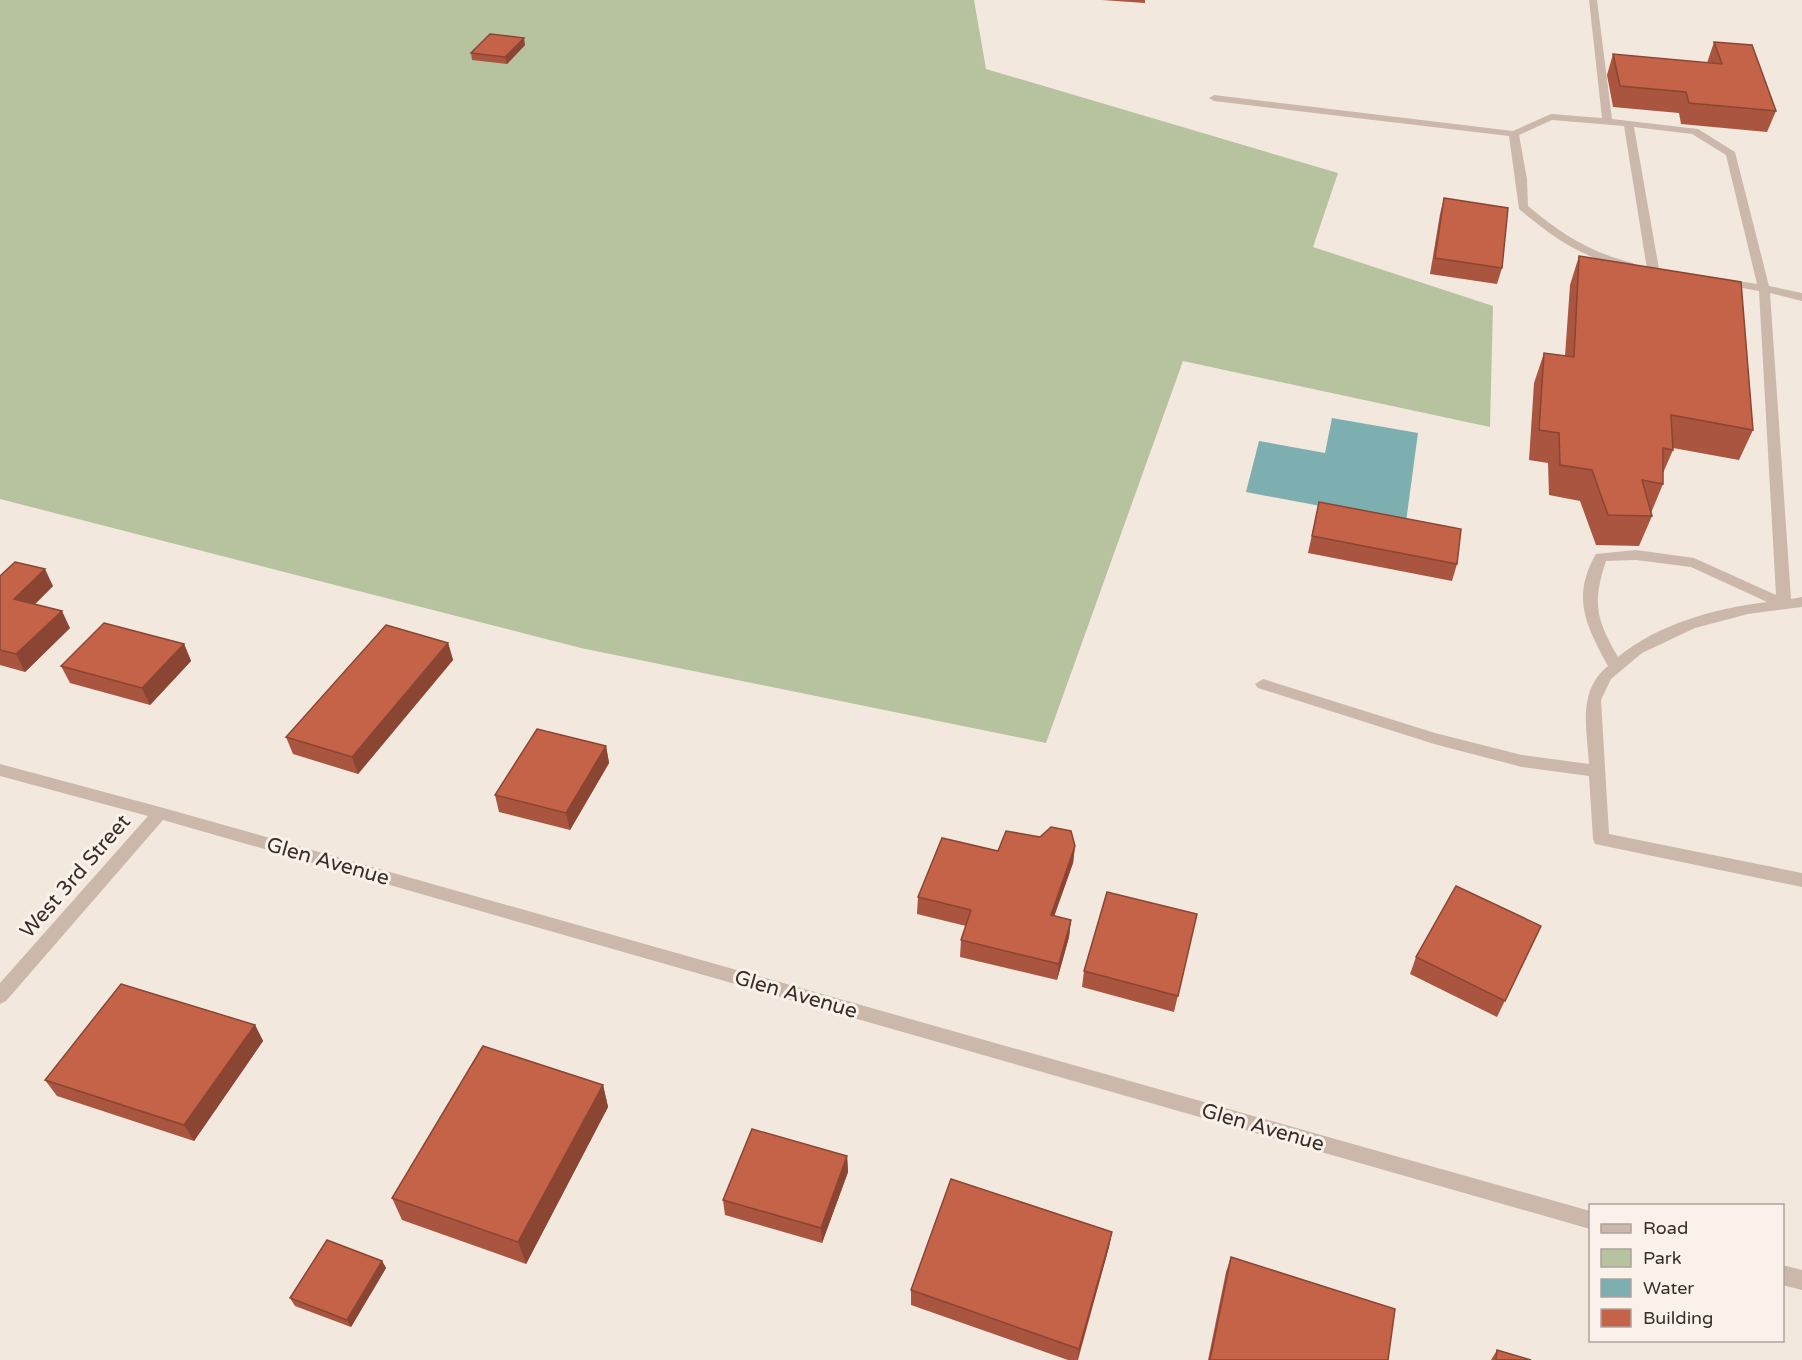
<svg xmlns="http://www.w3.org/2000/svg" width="1802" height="1360" font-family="'Varela Round',sans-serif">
<rect width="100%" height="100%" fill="#f2e8de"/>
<!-- green -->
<polygon fill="#b7c29e" points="0,0 974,0 986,69 1338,173 1313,247 1493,306 1490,427 1183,361 1046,743 581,648 0,499"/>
<!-- water -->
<polygon fill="#7dafb0" points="1332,418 1418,433 1406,522 1246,492 1259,441 1325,453"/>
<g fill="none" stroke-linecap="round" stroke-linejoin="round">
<!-- minor -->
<g fill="#cbb8aa" fill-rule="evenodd">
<path d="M1589 0H1597L1612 119 1698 129 1735 152 1769 286 1802 293V301L1770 293 1791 599 1802 597V607L1748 614 1695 628 1642 653 1611 679 1601 700 1609 834 1802 873V887L1595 844 1593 839 1589 776 1522 767 1434 744 1258 688 1255 684 1263 679 1435 733 1522 755 1589 764C1587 729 1577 691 1608 666 1586 626 1571 597 1596 554L1636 550 1694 558 1776 595 1759 291 1720 284 1714 281 1720 278 1757 284 1726 155 1692 134 1634 127 1659 269 1653 272 1647 269 1624 126 1552 120 1519 135 1527 179 1528 206C1563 235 1589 252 1633 263L1635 265 1629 268C1582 258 1555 239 1519 209L1509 136 1214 101 1209 98 1214 95 1513 131 1551 114 1602 118ZM1636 560 1691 567 1767 602C1716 608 1658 624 1618 657 1596 619 1592 603 1606 561Z"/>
<polygon points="0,764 160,807 1590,1211 1590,1229 163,820 6,1001 0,1004 0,983 148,816 0,776"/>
<polygon points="1782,1265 1802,1270 1802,1290 1782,1285"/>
</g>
</g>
<!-- wall -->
<g fill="#a9553f">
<polygon points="1102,0 1145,0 1145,3"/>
<polygon points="1714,42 1776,111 1767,132 1681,124 1679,113 1613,107 1607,75 1613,54 1707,63"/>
<polygon points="525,45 507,64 472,60 471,53"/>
<polygon points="1444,198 1502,268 1497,284 1430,274 1440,214"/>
<polygon points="1579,256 1753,430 1739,460 1673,448 1673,450 1663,473 1663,484 1651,513 1652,516 1639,546 1596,545 1580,501 1549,495 1548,463 1529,460 1534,383 1544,353 1565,356 1570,285"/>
<polygon points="1319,502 1457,564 1452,581 1308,553"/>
<polygon points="0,576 53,586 35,604 70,628 25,672 0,665"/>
<polygon points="448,643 453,660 358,774 293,754 286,737"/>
<polygon points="184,644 191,661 150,705 70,683 61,666"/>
<polygon points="606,746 609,763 570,830 499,812 495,795"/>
<polygon points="1075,846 1073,863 1054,916 1071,920 1069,937 1057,980 960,957 961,940 966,926 917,914 918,897 998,851"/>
<polygon points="1197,914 1174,1012 1082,987 1084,971"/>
<polygon points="1541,926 1497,1017 1410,974 1416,957"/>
<polygon points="255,1025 263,1041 194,1141 57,1096 45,1080"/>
<polygon points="603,1085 608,1107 526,1264 402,1220 392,1198"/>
<polygon points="847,1156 848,1172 822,1243 725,1215 723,1200"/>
<polygon points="1112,1232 1109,1247 1078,1360 1068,1360 911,1305 911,1290"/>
<polygon points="1231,1257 1388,1360 1208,1360 1226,1272"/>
<polygon points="382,1261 386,1268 351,1327 295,1306 290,1298"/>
<polygon points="1497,1350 1531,1360 1491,1360"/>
</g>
<!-- shaded-wall -->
<g fill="#8a4533">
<polygon points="524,38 525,45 507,64 505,57"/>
<polygon points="45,569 53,586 23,616 14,599"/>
<polygon points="62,611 70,628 25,672 16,654"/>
<polygon points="448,643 453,660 358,774 352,757"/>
<polygon points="184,644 191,661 150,705 142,688"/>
<polygon points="606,746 609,763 570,830 566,813"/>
<polygon points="1075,846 1073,863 1049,931 1051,915"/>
<polygon points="1071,920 1069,937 1057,980 1059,964"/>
<polygon points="255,1025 263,1041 194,1141 184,1125"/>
<polygon points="603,1085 608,1107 526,1264 518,1242"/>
<polygon points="847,1156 848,1172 822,1243 821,1228"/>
<polygon points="1112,1232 1109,1247 1077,1360 1079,1349"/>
<polygon points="382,1261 386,1268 351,1327 347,1320"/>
</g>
<!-- building -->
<g fill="#c56349" stroke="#8a4533" stroke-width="1.5">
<polygon points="490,34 524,38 505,57 471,53"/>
<polygon points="1714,42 1752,45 1776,111 1689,103 1686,92 1620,86 1613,54 1722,64"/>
<polygon points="1444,198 1508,208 1502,268 1435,258"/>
<polygon points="1579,256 1741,282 1753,430 1671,415 1673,450 1663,448 1663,484 1642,480 1652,516 1608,515 1592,470 1560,465 1559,433 1539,430 1544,353 1574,357"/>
<polygon points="1319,502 1461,529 1457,564 1312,536"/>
<polygon points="15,562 45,569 14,599 62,611 16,654 0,650 0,576"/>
<polygon points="104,623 184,644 142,688 61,666"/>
<polygon points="386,625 448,643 352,757 286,737"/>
<polygon points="537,729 606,746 566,813 495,795"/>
<polygon points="1051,827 1071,831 1075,846 1051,915 1071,920 1059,964 961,940 971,910 918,897 942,838 998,851 1006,831 1040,837"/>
<polygon points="1456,886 1541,926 1505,1001 1416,957"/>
<polygon points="1107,892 1197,914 1178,996 1084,971"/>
<polygon points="121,984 255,1025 184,1125 45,1080"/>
<polygon points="483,1046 603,1085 518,1242 392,1198"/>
<polygon points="752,1129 847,1156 821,1228 723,1200"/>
<polygon points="951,1179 1112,1232 1079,1349 911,1290"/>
<polygon points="327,1240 382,1261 347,1320 290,1298"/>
<polygon points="1231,1257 1395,1309 1388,1360 1210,1360"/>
<polygon points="1497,1350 1531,1360 1496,1360"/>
</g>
<g text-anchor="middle" stroke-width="6" stroke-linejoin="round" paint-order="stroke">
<!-- street labels -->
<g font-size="21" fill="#382d29" stroke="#faf2ea">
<text transform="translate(328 861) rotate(16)" y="7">Glen Avenue</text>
<text transform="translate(75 876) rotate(-49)" y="7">West 3rd Street</text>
<text transform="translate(796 994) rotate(16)" y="7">Glen Avenue</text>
<text transform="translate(1263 1127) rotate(16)" y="7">Glen Avenue</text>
</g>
</g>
<!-- legend -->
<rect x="1589" y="1204" width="195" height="138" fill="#faf2ea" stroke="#aca39d" stroke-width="1.5"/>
<rect x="1601" y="1224" width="30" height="9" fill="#cbb8aa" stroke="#aca39d" stroke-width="1.5"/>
<text x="1643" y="1234" font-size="18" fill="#382d29">Road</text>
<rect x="1601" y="1249" width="30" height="18" fill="#b7c29e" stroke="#aca39d" stroke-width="1.5"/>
<text x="1643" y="1264" font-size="18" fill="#382d29">Park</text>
<rect x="1601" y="1279" width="30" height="18" fill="#7dafb0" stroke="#aca39d" stroke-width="1.5"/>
<text x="1643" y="1294" font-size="18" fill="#382d29">Water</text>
<rect x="1601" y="1309" width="30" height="18" fill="#c56349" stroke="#aca39d" stroke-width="1.5"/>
<text x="1643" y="1324" font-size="18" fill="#382d29">Building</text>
</svg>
